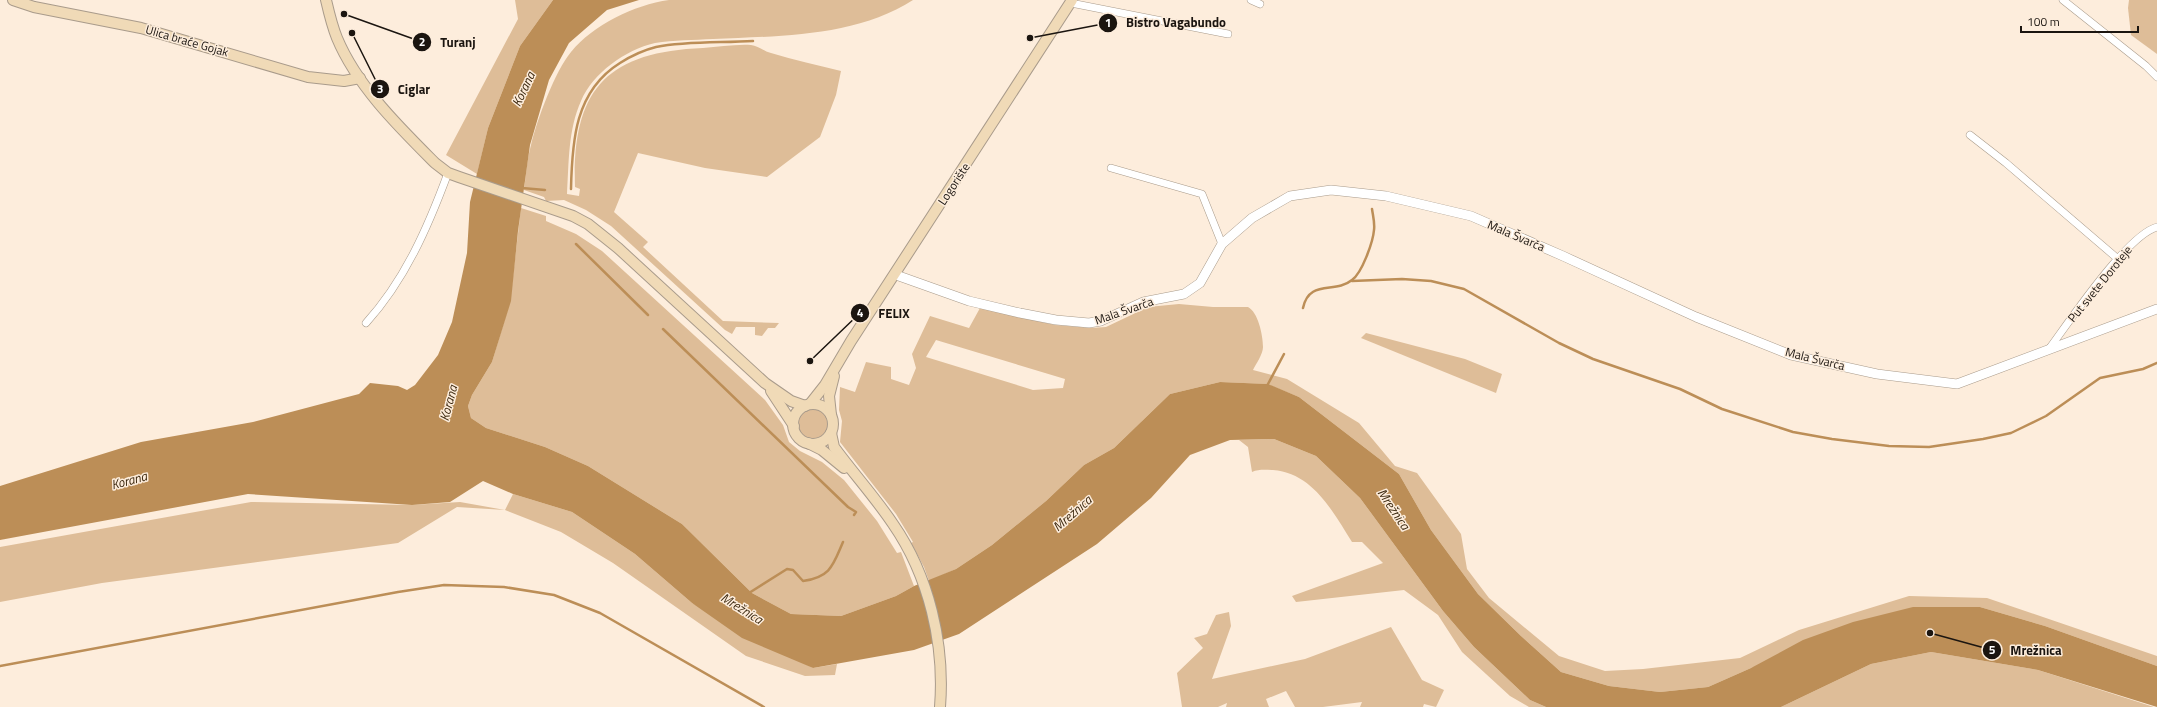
<svg xmlns="http://www.w3.org/2000/svg" width="2157" height="707" font-family="'Titillium Web',sans-serif">
<rect width="100%" height="100%" fill="#fdeddc"/>
<!-- green -->
<g fill="#debd98" fill-rule="evenodd">
<polygon points="515,0 553,0 520,46 488,128 477,174 446,155 518,19"/>
<path d="M669 0H913C856 37 779 36 713 39 694 40 674 40 655 43 625 50 593 73 581 101 568 130 569 162 567 194L579 196 580 189 575 187C572 90 606 52 703 48 719 47 736 44 751 45 758 46 764 51 771 53 794 60 818 65 841 71L836 95 820 137 767 177 705 168 638 153 614 212 648 242 643 247 723 321 779 323 775 328H768L762 336 755 335V327H736L732 334 725 330 611 226 586 210 564 200 546 201 544 197 524 190C526 176 527 159 531 145 537 120 555 71 571 52 593 25 634 5 669 0Z"/>
<polygon points="2129,0 2157,0 2157,54 2131,35 2128,8"/>
<polygon points="521,208 546,216 546,221 576,234 602,251 765,400 783,425 789,442 800,451 822,462 844,480 877,521 897,553 901,552 914,586 896,596 841,616 791,614 752,593 682,524 588,466 545,447 486,428 471,418 468,406 472,395 492,362 510,302"/>
<path d="M1179 304 1213 307H1248C1258 312 1263 335 1263 347 1263 354 1256 364 1253 370L1287 379 1359 423 1395 466 1417 473 1461 534 1467 569 1489 598 1559 656 1605 671 1643 669 1740 658 1799 630 1909 596 1987 598 2157 656V666L2045 626 1980 607 1751 668 1708 687 1660 692 1609 686 1561 672 1521 636 1478 594 1431 530 1399 474 1299 397 1267 384 1220 382 1170 394 1114 448 1084 465 1046 501 992 545 956 569 929 581 924 567 911 543 913 542 896 514 840 442 842 421 839 410 840 387 855 392 866 362 891 367V379L909 385 916 368 912 354 930 316 969 328 980 308 1055 325 1091 328 1106 327 1148 307ZM936 340 1065 379 1063 388 1033 390 926 357Z"/>
<polygon points="1366,333 1465,359 1502,374 1496,393 1361,338"/>
<circle cx="813" cy="424" r="15"/>
<path d="M1274 439 1316 456 1360 498 1443 611 1474 647 1530 700 1546 707H1529L1510 696 1462 652 1438 615 1404 590 1296 602 1292 596 1383 563 1362 542H1352C1333 512 1313 473 1273 470 1265 470 1259 469 1252 472L1248 447 1239 440Z"/>
<polygon points="513,494 572,512 635,554 692,603 813,668 837,664 835,675 805,676 746,656 613,563 561,532 505,510 457,507 398,543 102,583 0,602 0,547 251,502 412,505 460,502 505,510"/>
<polygon points="1229,612 1231,626 1212,679 1305,659 1391,627 1422,680 1444,690 1436,707 1424,704 1423,707 1360,707 1362,702 1323,707 1295,707 1286,691 1266,699 1269,707 1226,707 1227,703 1218,707 1182,707 1177,673 1203,648 1194,638 1207,634 1216,615"/>
<polygon points="1931,652 2038,670 2154,707 1781,707 1871,664"/>
</g>
<!-- water -->
<polygon fill="#bc8e57" points="553,0 639,0 607,10 569,43 549,80 530,145 518,231 511,301 492,362 472,395 468,406 471,418 486,428 545,447 588,466 682,524 752,593 791,614 841,616 896,596 914,586 956,569 992,545 1046,501 1084,465 1114,448 1170,394 1220,382 1268,384 1299,397 1399,474 1431,530 1478,594 1521,636 1561,672 1609,686 1660,692 1708,687 1751,668 1803,640 1853,622 1913,607 1980,607 2045,626 2157,666 2157,707 2038,670 1931,652 1871,664 1781,707 1546,707 1530,700 1474,647 1443,611 1360,498 1316,456 1274,439 1230,440 1190,455 1151,498 1097,544 959,634 914,650 813,668 742,638 692,603 635,554 572,512 513,494 483,481 450,502 412,505 248,494 0,540 0,486 141,442 253,422 359,394 370,383 398,386 407,390 415,385 438,355 452,322 467,253 470,202 488,128 520,46"/>
<g fill="none" stroke-linecap="round" stroke-linejoin="round">
<!-- stream -->
<g stroke="#bc8e57" stroke-width="2.5">
<polyline points="522,188 545,190"/>
<path d="M571 189C572 141 575 91 620 63 631 56 644 50 656 47 687 41 721 43 753 41"/>
<polyline points="576,244 648,315"/>
<polyline points="1352,281 1402,279 1431,281 1464,289 1559,343 1593,359 1680,389 1722,409 1793,432 1832,439 1889,446 1929,447 1983,439 2011,433 2046,416 2100,378 2143,369 2157,363"/>
<path d="M1303 308C1309 279 1335 294 1352 280 1362 273 1373 242 1374 230 1375 223 1373 216 1372 209"/>
<polyline points="663,329 848,507 856,512 854,515"/>
<polyline points="1268,384 1284,354"/>
<path d="M749 593 787 569 793 570 803 581C831 577 833 565 843 542"/>
<polyline points="0,666 398,592 444,585 504,587 554,595 600,613 764,707"/>
</g>
<defs>
<g id="minor">
<polyline points="1251,0 1260,4"/>
<polyline points="2063,0 2146,66 2157,77"/>
<polyline points="1071,3 1228,34"/>
<polyline points="1970,135 2006,163 2118,259"/>
<polyline points="1111,168 1202,194 1222,244"/>
<path d="M366 323C405 280 428 227 448 173"/>
<path d="M2049 349C2069 322 2127 235 2157 227"/>
</g>
<polyline id="tertiary" points="896,275 969,301 1020,313 1056,320 1089,323 1101,321 1143,302 1184,294 1200,283 1222,244 1252,218 1290,196 1331,190 1386,196 1471,216 1563,256 1696,317 1791,355 1877,374 1957,384 2157,309"/>
<g id="secondary">
<polyline points="13,0 34,7 141,28 308,77 344,81 360,78"/>
<path d="M326 0C329 13 332 26 337 38 357 86 399 127 435 163L448 173 459 177 573 216 588 224 618 248 765 383 791 401 805 406"/>
<polyline points="771,391 794,426"/>
<polyline points="810,404 825,385 851,341 1072,0"/>
<circle cx="813" cy="424" r="20"/>
<polyline points="831,415 829,396 834,376"/>
<path d="M831 433 834 447C853 473 875 497 893 524 929 576 945 644 940 707"/>
<polyline points="808,443 822,450 844,468"/>
</g>
</defs>
<!-- minor casing -->
<use href="#minor" stroke="#a99b8b" stroke-width="8"/>
<!-- tertiary casing -->
<use href="#tertiary" stroke="#a99b8b" stroke-width="10"/>
<!-- secondary casing -->
<use href="#secondary" stroke="#a99b8b" stroke-width="12"/>
<!-- minor -->
<use href="#minor" stroke="#fff" stroke-width="7"/>
<!-- tertiary -->
<use href="#tertiary" stroke="#fff" stroke-width="9"/>
<!-- secondary -->
<use href="#secondary" stroke="#f0dab7" stroke-width="10"/>
</g>
<g text-anchor="middle" stroke-width="3" stroke-linejoin="round" paint-order="stroke">
<!-- street labels -->
<g font-size="12" fill="#1b1510" stroke="#fdeddc">
<text transform="translate(187 41) rotate(16)" y="4">Ulica braće Gojak</text>
<text transform="translate(954 184) rotate(-57)" y="4">Logorište</text>
<text transform="translate(1516 236) rotate(23)" y="4">Mala Švarča</text>
<text transform="translate(2100 284) rotate(-51)" y="4">Put svete Doroteje</text>
<text transform="translate(1124 311) rotate(-19)" y="4">Mala Švarča</text>
<text transform="translate(1815 359) rotate(14)" y="4">Mala Švarča</text>
</g>
<!-- water labels -->
<g font-size="13" font-style="italic" fill="#3c280f" stroke="#fdeddc">
<text transform="translate(523 89) rotate(-65)" y="5">Korana</text>
<text transform="translate(448 403) rotate(-75)" y="5">Korana</text>
<text transform="translate(129 480) rotate(-15)" y="5">Korana</text>
<text transform="translate(1394 509) rotate(56)" y="5">Mrežnica</text>
<text transform="translate(1072 513) rotate(-41)" y="5">Mrežnica</text>
<text transform="translate(742 608) rotate(32)" y="5">Mrežnica</text>
</g>
</g>
<!-- callouts -->
<path fill="none" stroke="#1b1510" stroke-width="1.5" d="M1030 38L1108 23M344 14L422 42M352 33L380 89M810 361L860 313M1930 633L1992 650"/>
<g fill="#1b1510" stroke="#fdeddc" stroke-width="1.5">
<circle cx="1030" cy="38" r="4"/>
<circle cx="344" cy="14" r="4"/>
<circle cx="352" cy="33" r="4"/>
<circle cx="810" cy="361" r="4"/>
<circle cx="1930" cy="633" r="4"/>
<circle cx="1108" cy="23" r="10"/>
<circle cx="422" cy="42" r="10"/>
<circle cx="380" cy="89" r="10"/>
<circle cx="860" cy="313" r="10"/>
<circle cx="1992" cy="650" r="10"/>
</g>
<g font-size="12" text-anchor="middle" font-weight="bold" fill="#fff">
<text x="1108" y="27">1</text>
<text x="422" y="46">2</text>
<text x="380" y="93">3</text>
<text x="860" y="317">4</text>
<text x="1992" y="654">5</text>
</g>
<g font-size="13" text-anchor="middle" font-weight="bold" fill="#1b1510" stroke="#fdeddc" stroke-width="3" stroke-linejoin="round" paint-order="stroke">
<text x="1176" y="27">Bistro Vagabundo</text>
<text x="458" y="47">Turanj</text>
<text x="414" y="94">Ciglar</text>
<text x="894" y="318">FELIX</text>
<text x="2036" y="655">Mrežnica</text>
</g>
<!-- scale -->
<path d="M2021 26v6h117v-6" fill="none" stroke="#1b1510" stroke-width="2"/>
<text x="2027" y="26" font-size="12" fill="#1b1510" stroke="#fdeddc" stroke-width="3" paint-order="stroke">100 m</text>
</svg>
